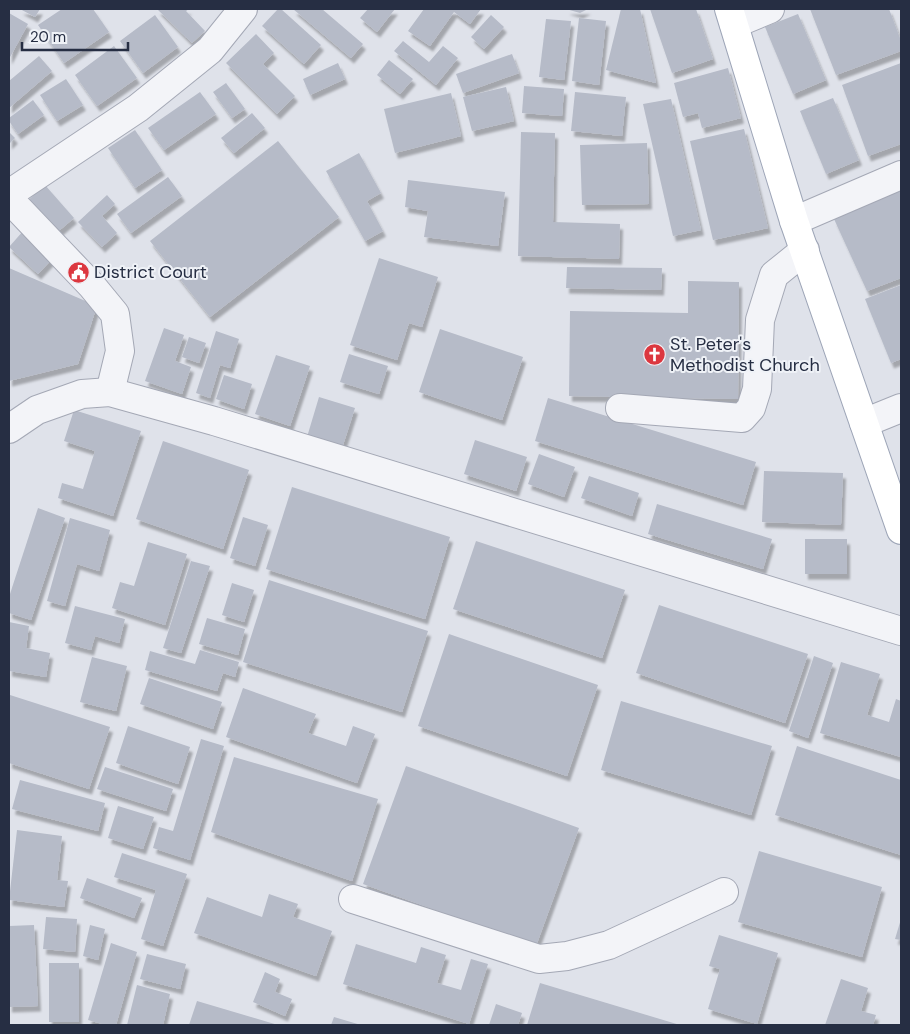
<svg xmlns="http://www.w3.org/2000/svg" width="910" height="1034" font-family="'DM Sans',sans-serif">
<defs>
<filter id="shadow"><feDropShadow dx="3" dy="5.5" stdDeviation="1" flood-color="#0004"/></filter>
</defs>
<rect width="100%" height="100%" fill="#dfe2ea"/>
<!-- building -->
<g fill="#b6bbc8" filter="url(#shadow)">
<polygon points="20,9 40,9 35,17"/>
<polygon points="62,9 93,9 109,32 64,63 38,25"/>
<polygon points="157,9 189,9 186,11 205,31 192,43"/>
<polygon points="278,9 281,9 321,45 304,64 262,26"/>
<polygon points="293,9 322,9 363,44 351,58"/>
<polygon points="368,9 395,9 377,32 360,18"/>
<polygon points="424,9 481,9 470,24 454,12 430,46 408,31"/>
<polygon points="566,9 588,9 580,13"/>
<polygon points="621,9 640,9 656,83 606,70"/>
<polygon points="650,9 696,9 713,59 672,73"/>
<polygon points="810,9 889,9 901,41 901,51 836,75"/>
<polygon points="9,13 28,24 9,59"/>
<polygon points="798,14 826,80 793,94 765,27"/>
<polygon points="155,15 178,47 143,73 120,41"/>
<polygon points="491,15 504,27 484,49 471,37"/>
<polygon points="579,18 606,21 599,85 572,81"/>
<polygon points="546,19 571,21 564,80 539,77"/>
<polygon points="256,34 274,53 263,64 295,96 277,114 226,63"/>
<polygon points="403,41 429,62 443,46 458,58 436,85 394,51"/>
<polygon points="114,46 137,78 97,106 75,75"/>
<polygon points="512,54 519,73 463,93 456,74"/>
<polygon points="39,56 52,71 9,108 9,81"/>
<polygon points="389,60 413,79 400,94 377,75"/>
<polygon points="338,63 345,79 310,95 303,79"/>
<polygon points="901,63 901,144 868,156 842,85"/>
<polygon points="728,68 741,118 702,128 698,113 683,117 674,83"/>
<polygon points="66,79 83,105 57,121 40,95"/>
<polygon points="226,83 245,109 232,118 213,92"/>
<polygon points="524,86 564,89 562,116 522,113"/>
<polygon points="506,87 514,121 472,131 463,97"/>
<polygon points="200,92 216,114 164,150 148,128"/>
<polygon points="575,92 626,97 622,136 571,131"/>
<polygon points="451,93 461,136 395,153 384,109"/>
<polygon points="833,98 859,160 826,174 800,111"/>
<polygon points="671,99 701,230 673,236 643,104"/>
<polygon points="33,100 44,115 18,134 9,121 9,118"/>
<polygon points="252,113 265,128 234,153 221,138"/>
<polygon points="744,129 768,228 713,240 690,141"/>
<polygon points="135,130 162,170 135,188 108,148"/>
<polygon points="9,132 15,138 9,144"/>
<polygon points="521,132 555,133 553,222 620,224 619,259 518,256"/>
<polygon points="278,141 339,217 210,317 150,241"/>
<polygon points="647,143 649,204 582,205 580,145"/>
<polygon points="359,153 381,193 367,201 383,231 365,241 326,171"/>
<polygon points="168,177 182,196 131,233 117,214"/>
<polygon points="408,180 505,192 498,246 424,237 428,211 405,207"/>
<polygon points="45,185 74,218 54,235 25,203"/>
<polygon points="901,190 901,278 867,291 834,219"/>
<polygon points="107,195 115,204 102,216 117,233 102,247 78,222"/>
<polygon points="24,230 53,258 38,274 9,247"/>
<polygon points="379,258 438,277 422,327 409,323 397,360 350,345"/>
<polygon points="567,267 662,268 661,290 566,288"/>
<polygon points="9,268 97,306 78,364 9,381"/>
<polygon points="688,281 739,282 738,399 569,396 570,311 688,313"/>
<polygon points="901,285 901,359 891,363 865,299"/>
<polygon points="164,328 184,335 175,361 191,367 182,394 145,381"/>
<polygon points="440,329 523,357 502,420 419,392"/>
<polygon points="216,331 239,339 230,368 220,365 210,398 196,393"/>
<polygon points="189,337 206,343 199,363 182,357"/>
<polygon points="349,354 388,366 379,394 340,382"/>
<polygon points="276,355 310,366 290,426 255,414"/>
<polygon points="224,375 252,384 244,409 216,399"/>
<polygon points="319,397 355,408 342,448 307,437"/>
<polygon points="548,398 756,462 743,505 535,441"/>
<polygon points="74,410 141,431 113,516 58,498 62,483 83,489 95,451 64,441"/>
<polygon points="475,440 527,457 516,491 464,474"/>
<polygon points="163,441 249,470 223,549 136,519"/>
<polygon points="539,454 575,467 564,497 528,484"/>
<polygon points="764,471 843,473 841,525 762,522"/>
<polygon points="589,476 639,493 632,516 581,498"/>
<polygon points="292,487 450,537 425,619 266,569"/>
<polygon points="657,504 772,539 763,569 648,534"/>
<polygon points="38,508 65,518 31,620 9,613 9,597"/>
<polygon points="243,517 268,525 255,566 230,558"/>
<polygon points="70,518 110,530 99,571 77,564 65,606 47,601"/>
<rect x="805" y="539" width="42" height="35"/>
<polygon points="476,541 625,590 602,658 453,609"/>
<polygon points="148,542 187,554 165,625 112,608 120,582 134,586"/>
<polygon points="191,561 210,566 181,653 163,648"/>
<polygon points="269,580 428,631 402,712 243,662"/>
<polygon points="232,583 254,590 244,622 222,615"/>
<polygon points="659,605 808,654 785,723 636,673"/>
<polygon points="75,606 125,619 119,643 95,636 91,650 65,643"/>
<polygon points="207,618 245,629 238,655 199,644"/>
<polygon points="9,622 29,626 26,648 50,653 46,677 9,671"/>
<polygon points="449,634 598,685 567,776 418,726"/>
<polygon points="200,650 239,662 235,677 223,673 217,691 145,670 150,651 195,664"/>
<polygon points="814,656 833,663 808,738 789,731"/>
<polygon points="92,657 127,666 116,711 80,702"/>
<polygon points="841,662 880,674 867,715 889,722 896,699 901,701 901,757 820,733"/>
<polygon points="149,678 222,702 213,729 140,704"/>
<polygon points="243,688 316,714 308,733 346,746 353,726 375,734 357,783 226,737"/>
<polygon points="10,695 110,727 89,789 9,763"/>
<polygon points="621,701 772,746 751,815 601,770"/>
<polygon points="128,726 190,747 178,784 116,763"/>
<polygon points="201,739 224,746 190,860 153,848 159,827 173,831"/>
<polygon points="797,746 901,780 901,855 775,815"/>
<polygon points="234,757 378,799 352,881 211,832"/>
<polygon points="406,766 579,828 536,946 363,884"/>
<polygon points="105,767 173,789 166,811 97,789"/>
<polygon points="20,780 105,803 98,831 12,809"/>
<polygon points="118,806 154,817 143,849 108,838"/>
<polygon points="17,830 62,836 57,880 68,881 64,907 9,900"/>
<polygon points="759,851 882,887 862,957 738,922"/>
<polygon points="122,853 187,874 163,946 141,939 156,890 114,877"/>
<polygon points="87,878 142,898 134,918 80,898"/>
<polygon points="269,894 298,904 293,917 332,931 316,976 194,933 207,897 262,917"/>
<polygon points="46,917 77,919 75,952 43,949"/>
<polygon points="901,919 901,940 895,939"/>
<polygon points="34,925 38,1006 9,1007 9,926"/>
<polygon points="90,925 105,929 98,960 83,956"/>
<polygon points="719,935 778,953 757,1024 708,1009 720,969 709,966"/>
<polygon points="111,943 137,952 116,1025 106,1025 88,1020"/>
<polygon points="356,944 416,963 421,947 446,955 437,983 461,990 471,959 488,964 469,1024 343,984"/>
<polygon points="147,954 186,964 180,989 140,979"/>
<rect x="49" y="963" width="30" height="59"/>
<polygon points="265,972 280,979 275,992 292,999 285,1016 253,1002"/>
<polygon points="841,979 868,988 861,1011 876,1015 873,1025 825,1025"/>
<polygon points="540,983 680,1025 527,1025"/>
<polygon points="137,985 170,994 163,1025 127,1025"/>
<polygon points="197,1001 278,1025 189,1025"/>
<polygon points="496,1004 522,1013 518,1025 489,1025"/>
<polygon points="334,1017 361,1025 331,1025"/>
</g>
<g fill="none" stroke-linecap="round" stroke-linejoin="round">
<defs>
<g id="minor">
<polyline points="734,24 770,9"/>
<polyline points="9,194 138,108 210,50 243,9"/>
<polyline points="9,199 92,286 115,314 120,351 110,392"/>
<polyline points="794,221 901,175"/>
<polyline points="620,408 742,418 751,408 757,389 760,320 774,275 805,250"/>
<polyline points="864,423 901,408"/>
<polyline points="9,429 37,410 82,394 110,392 214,421 901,631"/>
<polyline points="353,899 539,959 567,956 609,945 724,892"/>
</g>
<polyline id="major" points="729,9 794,221 901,530"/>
</defs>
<!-- minor casing -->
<use href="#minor" stroke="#a4a8b5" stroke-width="30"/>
<!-- major casing -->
<use href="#major" stroke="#9da5b7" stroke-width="30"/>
<!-- minor -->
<use href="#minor" stroke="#f3f4f8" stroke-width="28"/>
<!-- major -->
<use href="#major" stroke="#fff" stroke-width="28"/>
</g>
<!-- icons -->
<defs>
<symbol id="civic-disc" viewBox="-11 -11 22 22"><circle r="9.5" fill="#dc373f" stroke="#eff2f7"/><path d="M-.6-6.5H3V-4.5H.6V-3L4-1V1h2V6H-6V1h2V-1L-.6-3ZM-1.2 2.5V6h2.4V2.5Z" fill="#fff"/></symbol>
<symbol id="church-disc" viewBox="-11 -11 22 22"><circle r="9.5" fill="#dc373f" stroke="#eff2f7"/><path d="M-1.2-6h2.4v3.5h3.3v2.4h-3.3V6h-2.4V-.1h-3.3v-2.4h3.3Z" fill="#fff"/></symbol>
</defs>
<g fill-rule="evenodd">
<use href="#civic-disc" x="66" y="260" width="25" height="25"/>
<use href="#church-disc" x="642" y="342" width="25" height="25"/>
</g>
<g text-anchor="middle" stroke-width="4" stroke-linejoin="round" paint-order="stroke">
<!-- poi labels -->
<g font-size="18" fill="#262e43" stroke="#eff2f7" text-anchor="start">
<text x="94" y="278">District Court</text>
<text x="670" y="350">St. Peter's<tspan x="670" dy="21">Methodist Church</tspan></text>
</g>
</g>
<!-- border -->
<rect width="910" height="1034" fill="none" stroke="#262e43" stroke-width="20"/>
<!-- scale -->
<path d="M22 42v8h106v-8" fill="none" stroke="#262e43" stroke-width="2.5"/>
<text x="30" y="42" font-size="15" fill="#262e43" stroke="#eff2f7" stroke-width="4" paint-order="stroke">20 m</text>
</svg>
